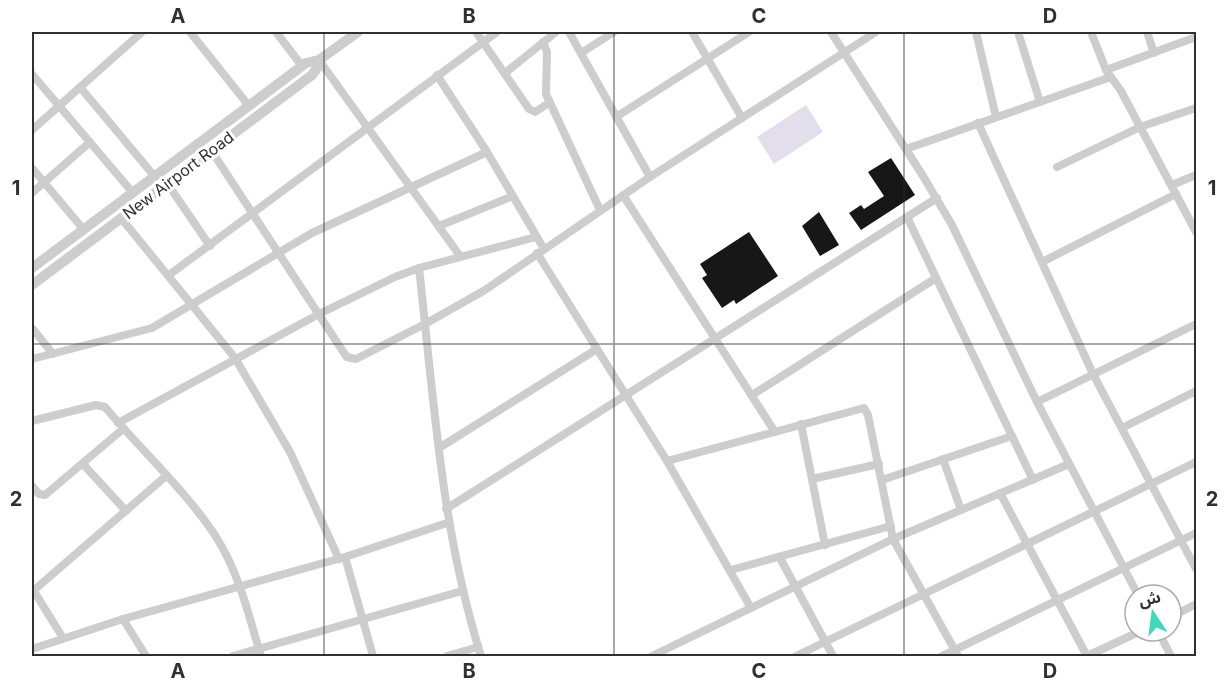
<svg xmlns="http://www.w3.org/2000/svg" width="1228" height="688" font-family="Inter,'Noto Sans Arabic',sans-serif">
<rect width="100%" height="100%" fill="#fff"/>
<!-- green -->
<polygon fill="#e3deec" points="806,105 823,132 774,164 757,137"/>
<!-- building -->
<g fill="#171717">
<polygon points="891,158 915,195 861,230 849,213 861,205 864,209 884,196 868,172"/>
<polygon points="819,212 839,245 820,256 802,226"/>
<polygon points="749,232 778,276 736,304 734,300 722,308 702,278 707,275 700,264"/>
</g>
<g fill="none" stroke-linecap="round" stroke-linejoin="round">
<!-- minor -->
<g stroke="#cdcdcd" stroke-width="8">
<polyline points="190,32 249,106"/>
<polyline points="276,32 302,66"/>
<polyline points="476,32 529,109 535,112 549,103"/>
<polyline points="569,32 650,177"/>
<polyline points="692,32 742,118"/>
<polyline points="831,32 923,176 952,225 1037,402 1138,595"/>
<polyline points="976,32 996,117"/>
<polyline points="1018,32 1040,102"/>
<polyline points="1091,32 1106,70 1121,91 1196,232"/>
<polyline points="1147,32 1154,53"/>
<polyline points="543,42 547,52 546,94 600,210"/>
<polyline points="581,53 614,32"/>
<polyline points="319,60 460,256"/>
<polyline points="1106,70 1196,37"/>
<polyline points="505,73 556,32"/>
<polyline points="32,74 133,193"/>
<polyline points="437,75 487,152 544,249"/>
<polyline points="80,87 155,177"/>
<polyline points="616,117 749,32"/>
<polyline points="978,123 1093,374 1196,569"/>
<polyline points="32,130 142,32"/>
<polyline points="906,149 1111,77"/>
<polyline points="211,150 344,353 347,357 356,359 425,324 485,290 650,177 876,32"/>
<polyline points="1057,167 1140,127 1196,108"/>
<polyline points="32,168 84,230"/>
<polyline points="167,183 210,246"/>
<polyline points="1172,185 1196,175"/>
<polyline points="32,193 90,142"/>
<polyline points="623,195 775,432"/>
<polyline points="907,217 1033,480"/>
<polyline points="121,218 235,358 290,452 339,559"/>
<polyline points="439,226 513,196"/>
<polyline points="537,253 667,461 751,608"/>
<polyline points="1042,262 1176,194"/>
<path d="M419 268C434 400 441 529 481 656"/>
<polyline points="169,275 497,32"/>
<polyline points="32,328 53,354"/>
<polyline points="32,359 152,328 312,233 487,152"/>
<polyline points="752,395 936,278"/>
<polyline points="1037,402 1196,324"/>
<path d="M32 421 96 405 105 407C139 448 191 496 218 540 240 576 249 617 261 656"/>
<polyline points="118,423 319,314 395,277 419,268 536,237"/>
<polyline points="801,424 825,545"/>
<polyline points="1122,428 1196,391"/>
<polyline points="439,448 597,349"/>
<polyline points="943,459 961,510"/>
<polyline points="667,461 864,408 868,415 893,539 958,656"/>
<polyline points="83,464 126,511"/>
<polyline points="812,479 879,464"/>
<polyline points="882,480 1012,436"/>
<polyline points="32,486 39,494 45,495 123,429"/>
<polyline points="1000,493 1087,656"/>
<polyline points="446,509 937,198"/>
<polyline points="345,557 373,656"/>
<polyline points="780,558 833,656"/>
<polyline points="731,570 891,526"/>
<polyline points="32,588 63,638"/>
<polyline points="33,591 166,476"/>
<polyline points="1171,617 1196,604"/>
<polyline points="123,619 146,656"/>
<polyline points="1158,631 1171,656"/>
<polyline points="32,649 123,619 345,557 447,523"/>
<polyline points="233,656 462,591"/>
<polyline points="447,656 478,647"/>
<polyline points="652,656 893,539 1069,464"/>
<polyline points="796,656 1196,462"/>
<polyline points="942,656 1196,533"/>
<polyline points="1087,656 1141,631"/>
</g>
<!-- tertiary -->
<g stroke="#cdcdcd" stroke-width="10">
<polyline points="32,268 306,63 319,60 358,32"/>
<polyline points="32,285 312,75 317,68 319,60"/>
</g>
</g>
<!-- grid -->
<path fill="none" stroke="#303030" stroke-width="1.5" stroke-opacity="0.55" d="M324 32V656M614 32V656M904 32V656M32 344H1196"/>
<g text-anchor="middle" stroke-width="6" stroke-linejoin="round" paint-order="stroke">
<!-- street labels -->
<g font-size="16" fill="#303030" stroke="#fff">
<text transform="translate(178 175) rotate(-37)" y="6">New Airport Road</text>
</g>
</g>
<!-- border -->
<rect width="1228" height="688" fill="none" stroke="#ffffff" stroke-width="66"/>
<!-- north arrow -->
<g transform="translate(1153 613) rotate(347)"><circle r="28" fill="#ffffff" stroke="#acacac" stroke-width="1.5"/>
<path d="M0-4.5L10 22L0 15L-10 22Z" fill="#3edabb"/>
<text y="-9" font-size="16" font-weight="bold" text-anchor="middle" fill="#303030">ش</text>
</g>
<rect x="33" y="33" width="1162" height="622" fill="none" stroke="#303030" stroke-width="2"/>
<g font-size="20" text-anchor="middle" font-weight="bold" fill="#303030">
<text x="178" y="23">A</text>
<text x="469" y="23">B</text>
<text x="759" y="23">C</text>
<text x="1050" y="23">D</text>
<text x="16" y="195">1</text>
<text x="1212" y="195">1</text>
<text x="16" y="506">2</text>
<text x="1212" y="506">2</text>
<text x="178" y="678">A</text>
<text x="469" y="678">B</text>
<text x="759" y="678">C</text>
<text x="1050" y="678">D</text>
</g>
</svg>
